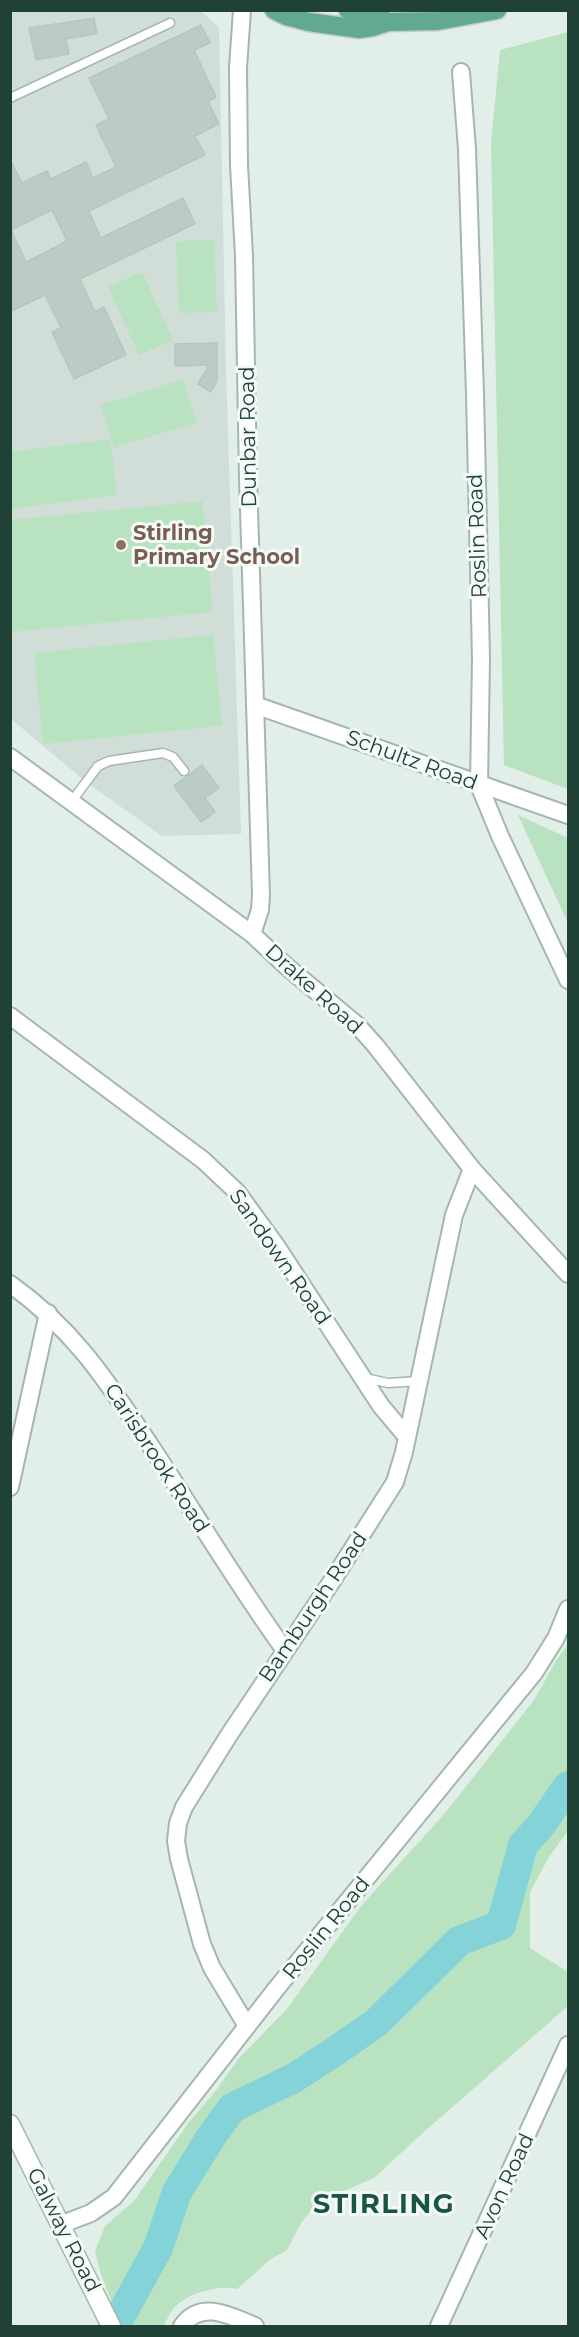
<svg xmlns="http://www.w3.org/2000/svg" width="579" height="2337" font-family="Montserrat,sans-serif">
<rect width="100%" height="100%" fill="#e2eee8"/>
<!-- built -->
<polygon fill="#d0ded7" points="10,11 201,11 219,28 226,370 241,834 162,836 86,782 11,719"/>
<!-- green -->
<g fill="#b9e2c1">
<polygon points="568,32 568,789 504,765 491,143 500,50"/>
<polygon points="214,240 217,312 179,313 176,241"/>
<polygon points="142,272 173,340 139,355 108,287"/>
<polygon points="183,379 197,422 114,448 100,405"/>
<polygon points="110,439 117,495 11,509 11,452"/>
<polygon points="202,501 213,612 11,632 11,520"/>
<polygon points="213,635 222,726 43,744 34,653"/>
<polygon points="518,815 568,838 568,923"/>
<path d="M568 1644V1831L549 1857 530 1892V1948L568 1972V2006L417 2138 374 2178 318 2202 301 2223 287 2250 271 2259 237 2289C216 2285 187 2293 173 2309 169 2314 167 2321 163 2326H121L100 2272 95 2251 105 2226 134 2201 189 2122 214 2093 239 2058 286 2010 362 1905 446 1812 534 1700 556 1661Z"/>
</g>
<g fill="none" stroke-linecap="round" stroke-linejoin="round">
<!-- river -->
<polyline stroke="#84d3d9" stroke-width="30" points="115,2326 158,2248 177,2192 211,2137 232,2108 294,2078 334,2052 377,2022 459,1941 501,1925 523,1845 541,1825 568,1786"/>
</g>
<!-- building -->
<g fill="#baccc3" stroke="#b4c9be" stroke-width="1.5" fill-rule="evenodd">
<polygon points="94,18 97,34 66,39 69,54 36,60 29,28"/>
<path d="M201 25 210 43 194 50 216 97 208 101 219 124 195 136 205 155 89 211 101 238 183 198 195 224 80 279 95 312 104 307 126 355 74 379 52 332 61 328 45 295 10 312V159L22 183 47 171 51 179 86 162 93 178 116 167 96 125 109 119 89 78ZM52 210 67 241 26 262 11 230Z"/>
<polygon points="217,343 217,381 211,392 198,384 209,365 175,366 175,344"/>
<polygon points="202,765 219,788 205,798 215,812 201,822 174,786"/>
</g>
<g fill="none" stroke-linecap="round" stroke-linejoin="round">
<defs>
<g id="service">
<polyline points="10,98 170,23"/>
<polyline points="72,801 98,766 109,761 163,753 173,757 184,771"/>
<polyline points="365,1378 388,1383 419,1381"/>
</g>
<g id="minor">
<polyline points="242,10 238,68 239,165 244,256 248,478 261,895 260,910 252,934"/>
<polyline points="461,72 467,149 475,394 481,658 479,785 500,836 568,980"/>
<polyline points="255,705 568,815"/>
<polyline points="10,757 252,934 286,966 357,1025 375,1045 472,1169 568,1274"/>
<polyline points="10,1016 203,1160 237,1192 277,1247 381,1406 407,1437"/>
<path d="M10 1284C76 1331 108 1383 152 1448 196 1515 237 1584 284 1649"/>
<polyline points="10,1487 48,1313"/>
<polyline points="247,2026 212,1968 202,1944 179,1859 176,1841 178,1823 184,1807 229,1735 334,1578 395,1482 404,1452 454,1215 472,1169"/>
<polyline points="60,2225 91,2213 114,2197 276,1989 534,1673 556,1638 568,1609"/>
<path d="M182 2326C201 2299 231 2316 255 2326"/>
<polyline points="439,2326 568,2045"/>
</g>
<polyline id="tertiary" points="10,2124 111,2326"/>
<g id="primary">
<polyline points="274,10 286,16 309,22 359,29 373,27 388,22 438,21 497,10"/>
<polyline points="348,10 375,16 388,22"/>
</g>
</defs>
<!-- service casing -->
<use href="#service" stroke="#a4b7af" stroke-width="11"/>
<!-- minor casing -->
<use href="#minor" stroke="#a4b7af" stroke-width="20"/>
<!-- tertiary casing -->
<use href="#tertiary" stroke="#a4b7af" stroke-width="21"/>
<!-- primary casing -->
<use href="#primary" stroke="#c1cac7" stroke-width="21"/>
<!-- service -->
<use href="#service" stroke="#fff" stroke-width="8"/>
<!-- minor -->
<use href="#minor" stroke="#fff" stroke-width="16"/>
<!-- tertiary -->
<use href="#tertiary" stroke="#fff" stroke-width="18"/>
<!-- primary -->
<use href="#primary" stroke="#62a991" stroke-width="18"/>
</g>
<!-- markers -->
<circle fill="#8d6e63" stroke="#f4faf6" stroke-width="2" cx="121" cy="545" r="6"/>
<g text-anchor="middle" stroke-width="6" stroke-linejoin="round" paint-order="stroke">
<!-- street labels -->
<g font-size="21" fill="#204236" stroke="#f4faf6">
<text transform="translate(248 437) rotate(-91)" y="7">Dunbar Road</text>
<text transform="translate(477 536) rotate(-92)" y="7">Roslin Road</text>
<text transform="translate(412 760) rotate(20)" y="7">Schultz Road</text>
<text transform="translate(314 989) rotate(42)" y="7">Drake Road</text>
<text transform="translate(280 1257) rotate(55)" y="7">Sandown Road</text>
<text transform="translate(157 1458) rotate(57)" y="7">Carisbrook Road</text>
<text transform="translate(313 1607) rotate(-56)" y="7">Bamburgh Road</text>
<text transform="translate(326 1928) rotate(-51)" y="7">Roslin Road</text>
<text transform="translate(504 2186) rotate(-65)" y="7">Avon Road</text>
<text transform="translate(64 2230) rotate(63)" y="7">Galway Road</text>
</g>
<!-- education labels -->
<g font-size="21" font-weight="bold" fill="#785e54" stroke="#f4faf6" text-anchor="start">
<text x="133" y="540">Stirling<tspan x="133" dy="24">Primary School</tspan></text>
</g>
<!-- district labels -->
<g font-size="27" font-weight="bold" letter-spacing="1.5" fill="#195642" stroke="#f4faf6">
<text x="384" y="2213">STIRLING</text>
</g>
</g>
<!-- border -->
<rect width="579" height="2337" fill="none" stroke="#204236" stroke-width="24"/>
</svg>
